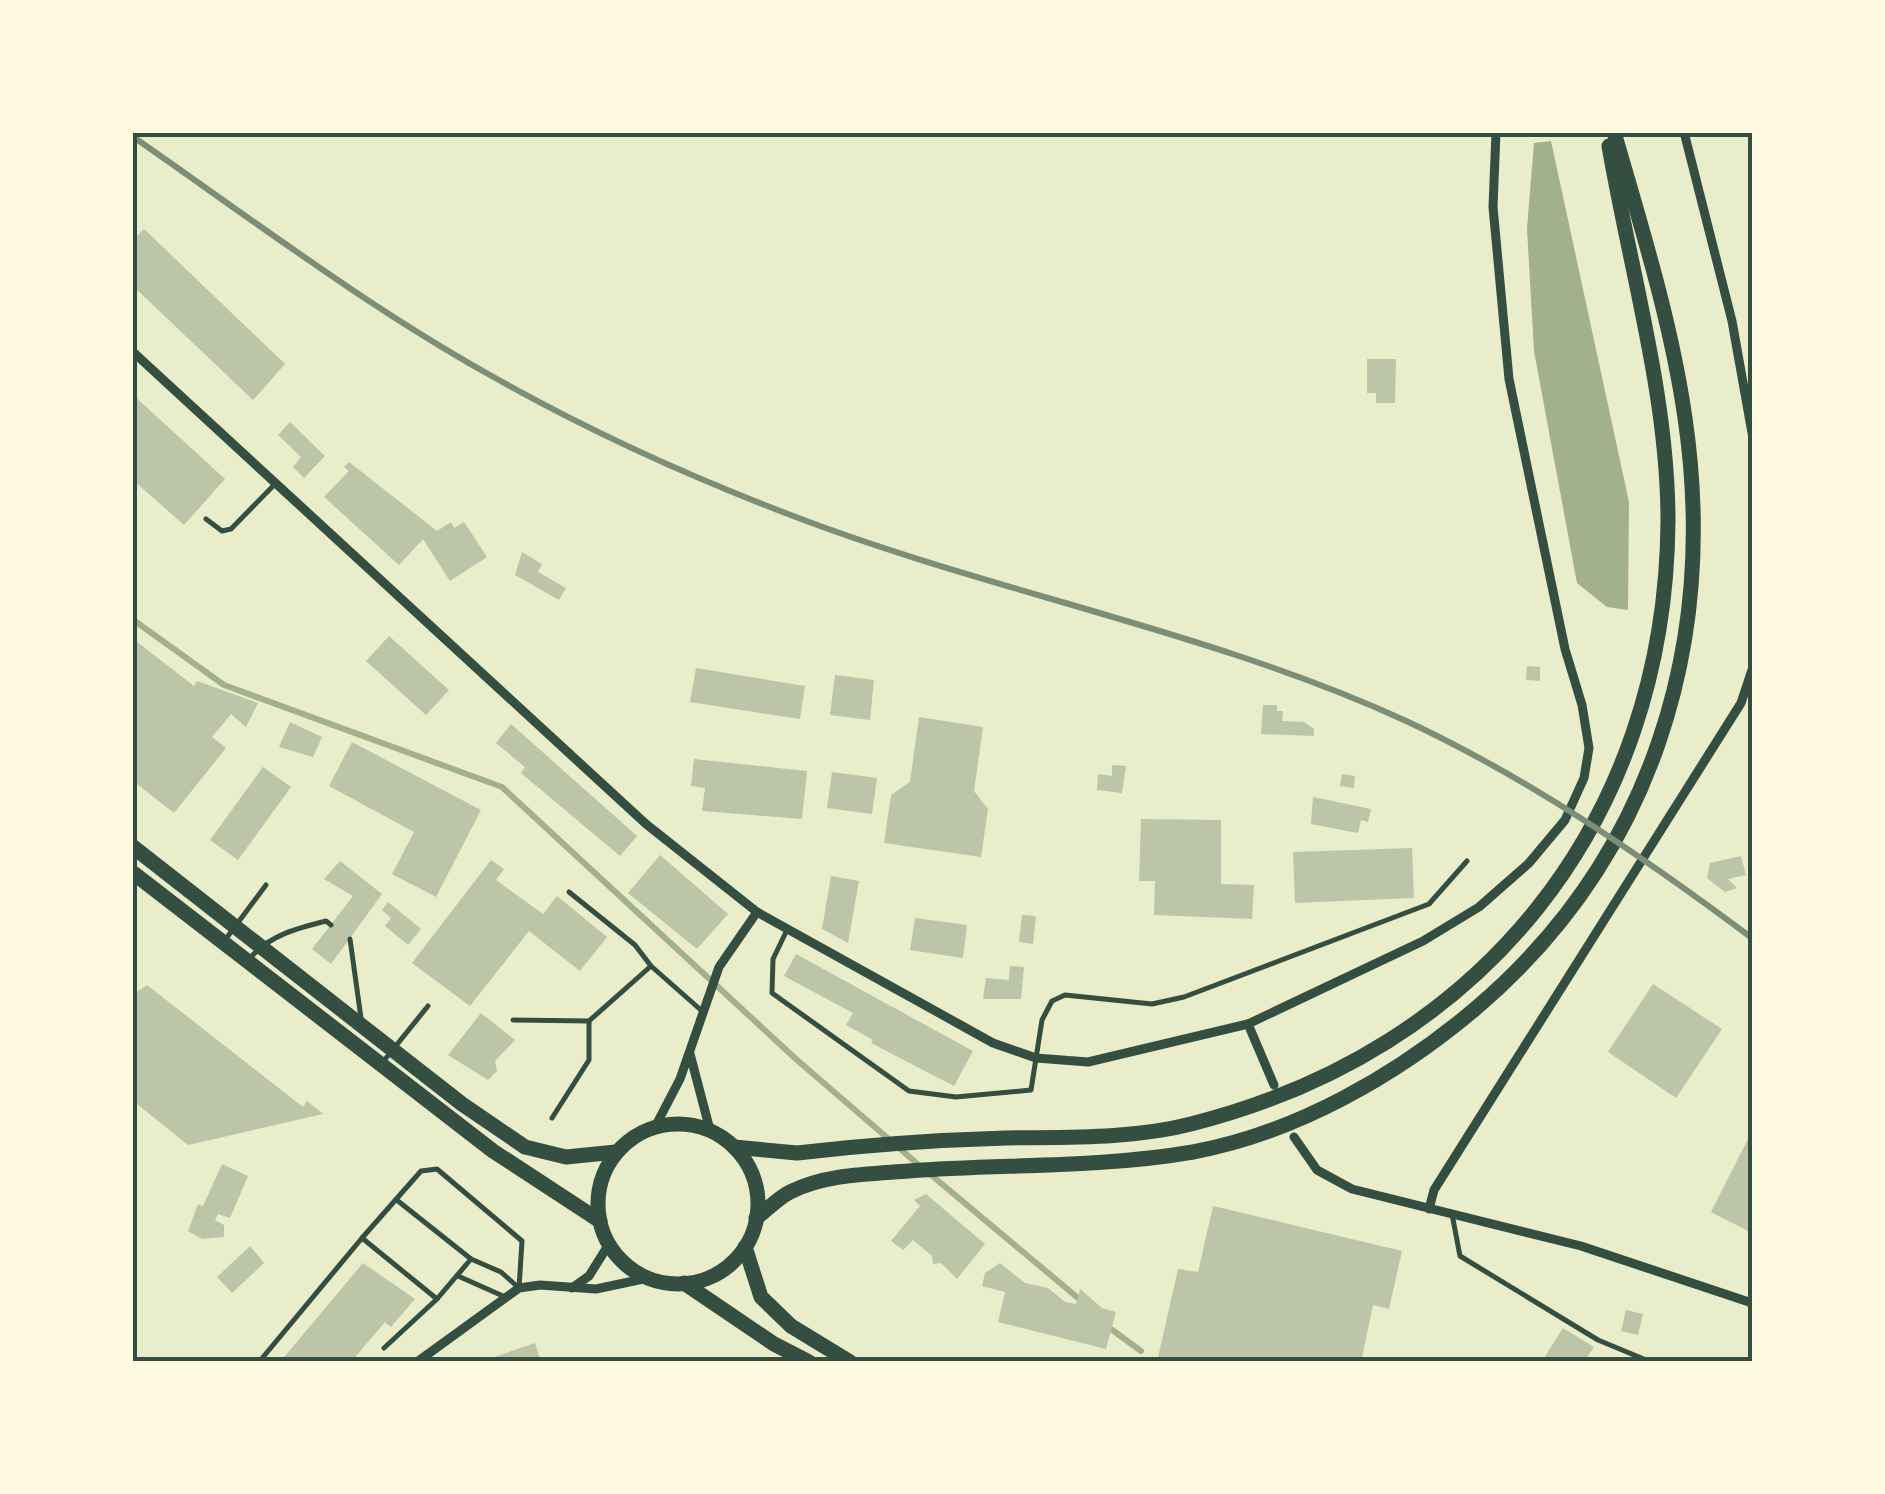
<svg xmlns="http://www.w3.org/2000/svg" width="1885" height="1494" font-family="'Alegreya Sans',sans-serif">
<rect width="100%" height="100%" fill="#e9edc9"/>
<!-- water -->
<polygon fill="#a3b18a" points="1551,141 1629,502 1628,610 1607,607 1577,583 1534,351 1527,228 1534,143"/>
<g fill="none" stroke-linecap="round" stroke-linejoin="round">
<!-- stream -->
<g stroke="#a3b18a" stroke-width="6">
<polyline points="132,619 224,685 502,787 797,1060 920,1166"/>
<polyline points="930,1174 1078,1298"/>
<polyline points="1111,1329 1141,1351"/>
</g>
</g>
<!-- building -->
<g fill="#bcc5a7">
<polygon points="144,229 285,364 253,400 132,285 132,241"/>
<polygon points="1367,359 1396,359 1395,403 1376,403 1376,393 1367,393"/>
<polygon points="132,394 225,479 184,525 132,479"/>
<polygon points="290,422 325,456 304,478 293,467 301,457 278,435"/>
<polygon points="349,462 437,531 451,522 454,528 464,522 487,557 450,581 423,539 399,565 324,497 349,471 344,467"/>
<polygon points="522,552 542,564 538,572 566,588 559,600 515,575"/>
<polygon points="389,636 449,690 426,715 366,661"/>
<polygon points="132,638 194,686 197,681 258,703 246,727 231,714 212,737 226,748 174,813 132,780"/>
<polygon points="1527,666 1540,667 1540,681 1526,680"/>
<polygon points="696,668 805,686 800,719 690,702"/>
<polygon points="835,675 874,680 870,720 830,715"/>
<polygon points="1263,705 1277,705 1277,711 1283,711 1282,721 1304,722 1314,729 1314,736 1261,734"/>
<polygon points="919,717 983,727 974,791 988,809 981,857 884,843 891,795 910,782"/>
<polygon points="290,722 322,737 313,757 279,747"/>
<polygon points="511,724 637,836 620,856 521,773 525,767 496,743"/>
<polygon points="352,742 481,810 436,897 392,874 414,832 329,786"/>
<polygon points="694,759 807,771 802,819 702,811 705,788 691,786"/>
<polygon points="1112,765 1126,766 1122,793 1097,790 1098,774 1112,776"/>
<polygon points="263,767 291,787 238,860 210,840"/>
<polygon points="832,772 877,778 872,814 827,808"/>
<polygon points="1342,774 1355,776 1354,788 1340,786"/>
<polygon points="1313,797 1371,809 1368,822 1361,820 1358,833 1311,824"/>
<polygon points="1141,819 1221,820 1221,884 1254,885 1252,919 1154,915 1155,881 1139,881"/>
<polygon points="1412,848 1414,898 1295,903 1293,852"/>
<polygon points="660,855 728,914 697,949 628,893"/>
<polygon points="1741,856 1746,875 1728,879 1737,888 1725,892 1707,878 1710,863"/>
<polygon points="491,860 504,869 496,880 543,914 557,896 607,937 580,971 529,931 470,1006 412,963"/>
<polygon points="340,861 382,894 331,964 312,949 353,896 324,879"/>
<polygon points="831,876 859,881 848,943 822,929"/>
<polygon points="388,902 421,929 408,945 385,926 391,918 382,910"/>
<polygon points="1022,915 1036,916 1033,944 1019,942"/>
<polygon points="915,918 967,925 963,958 910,950"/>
<polygon points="796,954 973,1051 954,1086 871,1043 873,1040 846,1025 853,1013 784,976"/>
<polygon points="1010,966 1024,967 1021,999 983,999 986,978 1009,980"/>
<polygon points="1653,984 1722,1029 1676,1098 1608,1052"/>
<polygon points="147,985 303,1107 307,1101 323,1114 188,1145 132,1100 132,995"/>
<polygon points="481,1013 515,1040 495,1061 497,1071 488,1080 448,1055"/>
<polygon points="1752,1131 1752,1233 1711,1212"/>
<polygon points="222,1164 248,1176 230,1218 218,1214 215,1220 224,1225 224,1237 202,1239 188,1231 198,1204 203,1206"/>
<polygon points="926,1194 985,1244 957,1279 941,1263 933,1264 932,1256 913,1240 903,1250 891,1241 920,1206 914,1200"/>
<polygon points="1213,1206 1402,1251 1389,1309 1373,1305 1361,1362 1157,1362 1178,1269 1198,1272"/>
<polygon points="250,1246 264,1263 232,1293 217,1277"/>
<polygon points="363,1263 415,1299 391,1327 385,1322 351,1362 280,1362"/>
<polygon points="1000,1263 1025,1283 1048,1288 1065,1302 1076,1304 1080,1289 1102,1308 1116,1312 1106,1349 998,1322 1005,1292 982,1286 985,1273"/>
<polygon points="1626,1310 1643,1314 1638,1335 1621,1331"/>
<polygon points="1563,1328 1594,1347 1584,1362 1544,1358"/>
<polygon points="535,1343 541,1362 483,1362 483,1361"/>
</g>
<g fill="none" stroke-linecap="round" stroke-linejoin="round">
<!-- service -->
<g stroke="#344e41" stroke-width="5">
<polyline points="206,519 222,531 231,529 276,483"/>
<polyline points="569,892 635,945 651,966"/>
<polyline points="787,930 773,959 772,993 909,1091 956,1097 1031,1090 1042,1020 1052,1001 1065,995 1152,1004 1184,997 1429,904 1467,861"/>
<polyline points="350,939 361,1018"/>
<polyline points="225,940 266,885"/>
<path d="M251 957C270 935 298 928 326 921L331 925"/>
<polyline points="513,1020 589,1021 651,966 702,1011"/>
<polyline points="382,1063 428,1006"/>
<polyline points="552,1118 589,1060 589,1021"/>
<polyline points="398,1201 471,1259 501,1272 519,1288"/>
<polyline points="1452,1214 1460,1256 1598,1340 1651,1362"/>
<polyline points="458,1276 503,1296"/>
<polyline points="437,1299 362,1238 421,1171 437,1169 522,1241 519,1288"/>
<polyline points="384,1348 437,1299 471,1259"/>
<polyline points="259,1362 362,1238"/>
</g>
<!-- minor -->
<g stroke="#344e41" stroke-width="9">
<polyline points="1684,132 1732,321 1752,433"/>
<polyline points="132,351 646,824 757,912 993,1043 1036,1058 1088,1062 1248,1024 1423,941 1479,907 1529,863 1565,820 1584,778 1589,748 1582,705 1565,649 1509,379 1493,207 1496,132"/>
<polyline points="1248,1024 1274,1085"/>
<polyline points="690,1054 710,1130"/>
<polyline points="655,1127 680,1079 719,967 757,912"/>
<polyline points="1294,1137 1317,1170 1352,1189 1581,1246 1752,1303"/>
<polyline points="1429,1209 1434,1190 1741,703 1752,670"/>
<polyline points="572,1288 589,1276 609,1244"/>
<polyline points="417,1362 519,1288 540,1285 596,1289 648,1278"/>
</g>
<!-- primary -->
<g stroke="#344e41" stroke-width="15">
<polyline points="132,846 462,1104 525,1147 566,1157 616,1152"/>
<polyline points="132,872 493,1151 600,1221"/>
<circle cx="678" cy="1204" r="80"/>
<path d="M734 1147 797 1153C866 1145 936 1140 1006 1138 1066 1137 1133 1139 1191 1124 1481 1051 1666 822 1668 521 1668 396 1630 269 1609 146"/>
<path d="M756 1218C767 1210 778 1198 790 1192 826 1174 869 1174 909 1171 1003 1164 1100 1168 1193 1152 1296 1133 1397 1075 1475 1009 1652 859 1718 644 1685 418 1671 321 1641 226 1614 132"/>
<polyline points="745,1247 761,1297 791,1326 850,1362"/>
<polyline points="684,1283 774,1344 809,1362"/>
</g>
<!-- rail -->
<path stroke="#7c8e77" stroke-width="6" d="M132 136C250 218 365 305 490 375 585 429 686 475 788 514 990 592 1207 630 1404 720 1529 778 1642 856 1752 938"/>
</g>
<!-- border -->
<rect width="1885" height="1494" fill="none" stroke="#fefae0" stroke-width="270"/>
<rect x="135" y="135" width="1615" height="1224" fill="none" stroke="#344e41" stroke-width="4"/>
</svg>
